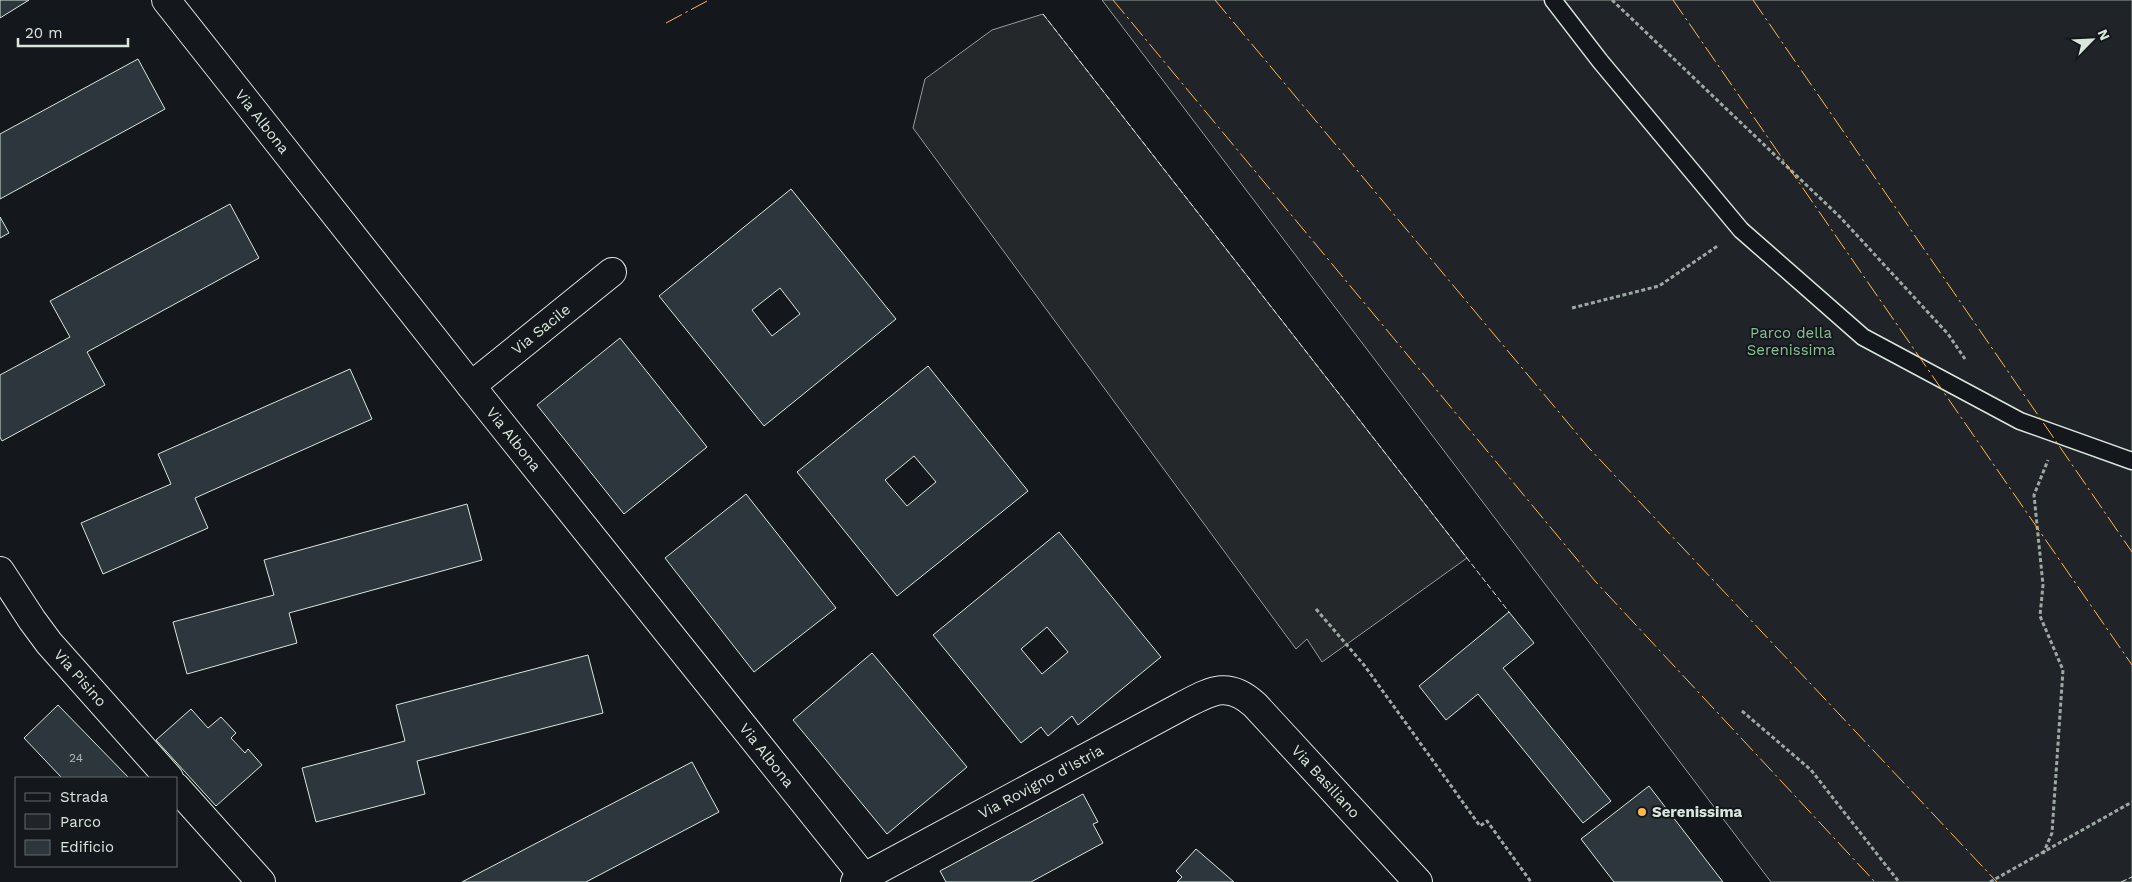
<svg xmlns="http://www.w3.org/2000/svg" width="2132" height="882" font-family="'Work Sans',sans-serif">
<rect width="100%" height="100%" fill="#14181c"/>
<!-- green -->
<polygon fill="#202428" stroke="#939e99" points="1102,0 2132,0 2132,882 1771,882"/>
<!-- parking -->
<polygon fill="#24282b" stroke="#939e99" points="1043,14 1467,558 1322,662 1307,639 1296,649 913,128 925,79 992,30"/>
<!-- building -->
<g fill="#2c363c" stroke="#d8e6dc" fill-rule="evenodd">
<polygon points="0,0 29,0 0,18"/>
<polygon points="138,59 165,109 0,199 0,134"/>
<path d="M791 189 896 319 764 426 659 296ZM780 288 800 314 772 336 752 310Z"/>
<polygon points="230,204 259,258 87,352 105,385 2,441 0,437 0,375 70,337 50,301"/>
<polygon points="0,217 9,233 0,238"/>
<polygon points="620,338 707,447 624,514 537,405"/>
<path d="M928 366 1028 491 897 596 797 472ZM914 456 936 482 907 506 885 480Z"/>
<polygon points="350,369 372,419 195,498 208,528 103,574 81,523 171,484 158,454"/>
<polygon points="746,494 836,608 754,672 665,558"/>
<polygon points="467,504 482,560 289,613 297,643 187,674 173,622 274,595 264,560"/>
<path d="M1059 532 1161 657 1078 725 1072 716 1048 736 1041 727 1021 743 933 635ZM1047 627 1068 652 1042 674 1021 649Z"/>
<polygon points="1509,612 1534,643 1503,668 1611,801 1583,823 1478,694 1446,720 1419,686"/>
<polygon points="872,653 967,767 887,834 793,720"/>
<polygon points="588,655 603,713 417,761 425,794 316,822 302,768 405,741 396,705"/>
<polygon points="58,705 129,778 62,778 24,738"/>
<polygon points="191,709 208,728 221,717 236,733 231,738 245,753 248,749 262,765 216,806 156,740"/>
<polygon points="692,762 719,812 586,882 462,882"/>
<polygon points="1649,786 1723,882 1614,882 1581,839"/>
<polygon points="1083,794 1098,822 1093,824 1103,843 1031,882 946,882 940,871"/>
<polygon points="1196,849 1234,882 1177,882 1182,877 1176,871"/>
</g>
<g fill="none" stroke-linecap="round" stroke-linejoin="round">
<defs>
<polyline id="service" points="1553,0 1600,61 1741,230 1863,337 2020,421 2132,461"/>
<g id="minor">
<path id="s1" d="M166 0 471 386 864 877"/>
<path id="s2" d="M471 386 612 272"/>
<path id="s3" d="M0 571 32 620 49 643 169 778"/>
<polyline points="176,787 261,882"/>
<path id="s4" d="M855 882 1182 706C1211 691 1228 680 1255 705L1418 882"/>
</g>
</defs>
<!-- service casing -->
<use href="#service" stroke="#d8e6dc" stroke-width="19"/>
<!-- minor casing -->
<use href="#minor" stroke="#d8e6dc" stroke-width="30"/>
<!-- path -->
<g stroke="#9da8a2" stroke-width="3" stroke-dasharray="4 2.5" stroke-linecap="butt">
<polyline points="1612,0 1841,218 1948,334 1965,359"/>
<polyline points="1572,308 1659,286 1719,245"/>
<polyline points="1316,609 1364,665 1480,826 1487,821 1531,882"/>
<polyline points="1742,711 1811,770 1899,882"/>
<polyline points="2043,854 2052,833 2063,670 2040,616 2043,585 2034,495 2048,460"/>
<polyline points="1990,882 2132,802"/>
</g>
<!-- service -->
<use href="#service" stroke="#14181c" stroke-width="16"/>
<!-- minor -->
<use href="#minor" stroke="#14181c" stroke-width="28"/>
<!-- fence -->
<g stroke="#d8e6dc" stroke-width="1" stroke-dasharray="6 2.5" stroke-linecap="butt">
<polyline points="1043,14 1509,612"/>
<polyline points="2121,882 2132,877"/>
</g>
<!-- power -->
<g stroke="#ffb74d" stroke-width="1" stroke-dasharray="18 4 2.5 4" stroke-linecap="butt">
<polyline points="1113,0 1595,581 1875,882"/>
<polyline points="1215,0 1588,447 1997,882"/>
<polyline points="1673,0 2132,665"/>
<polyline points="1753,0 2132,552"/>
<polyline points="666,23 709,0"/>
</g>
</g>
<!-- markers -->
<circle fill="#ffb74d" stroke="#14181c" stroke-width="2" cx="1642" cy="812" r="5"/>
<g text-anchor="middle" stroke-width="4" stroke-linejoin="round" paint-order="stroke">
<!-- number labels -->
<g font-size="12" fill="#adbab4">
<text x="76" y="762">24</text>
</g>
<!-- street labels -->
<g font-size="15" fill="#d8e6dc" stroke="#14181c">
<text dy="5" stroke="none"><textPath href="#s1" startOffset="155">Via Albona</textPath></text>
<text dy="5" stroke="none"><textPath href="#s2" startOffset="90">Via Sacile</textPath></text>
<text dy="5" stroke="none"><textPath href="#s1" startOffset="560">Via Albona</textPath></text>
<text dy="5" stroke="none"><textPath href="#s3" startOffset="134">Via Pisino</textPath></text>
<text dy="5" stroke="none"><textPath href="#s1" startOffset="965">Via Albona</textPath></text>
<text dy="5" stroke="none"><textPath href="#s4" startOffset="211">Via Rovigno d'Istria</textPath></text>
<text dy="5" stroke="none"><textPath href="#s4" startOffset="556">Via Basiliano</textPath></text>
</g>
<!-- park labels -->
<g font-size="15" fill="#8ac095" stroke="#14181c">
<text x="1791" y="338">Parco della<tspan x="1791" dy="17">Serenissima</tspan></text>
</g>
<!-- poi labels -->
<g font-size="15" font-weight="bold" fill="#d8e6dc" stroke="#14181c" text-anchor="start">
<text x="1652" y="817">Serenissima</text>
</g>
</g>
<!-- legend -->
<rect x="15" y="777" width="162" height="90" fill="#14181c" stroke="#626a69"/>
<rect x="25" y="793" width="25" height="8" fill="#14181c" stroke="#626a69"/>
<text x="60" y="802" font-size="15" fill="#d8e6dc">Strada</text>
<rect x="25" y="814" width="25" height="15" fill="#202428" stroke="#626a69"/>
<text x="60" y="827" font-size="15" fill="#d8e6dc">Parco</text>
<rect x="25" y="840" width="25" height="15" fill="#2c363c" stroke="#626a69"/>
<text x="60" y="852" font-size="15" fill="#d8e6dc">Edificio</text>
<!-- north arrow -->
<g transform="translate(2092 40) rotate(66)" stroke="#14181c" stroke-width="4" paint-order="stroke">
<path d="M0-4L9 19L0 12L-9 19Z" fill="#d8e6dc"/>
<text y="-8" font-size="14" font-weight="bold" text-anchor="middle" fill="#d8e6dc">N</text>
</g>
<!-- scale -->
<path d="M18 38v8h110v-8" fill="none" stroke="#d8e6dc" stroke-width="2.5"/>
<text x="25" y="38" font-size="15" fill="#d8e6dc" stroke="#14181c" stroke-width="4" paint-order="stroke">20 m</text>
</svg>
